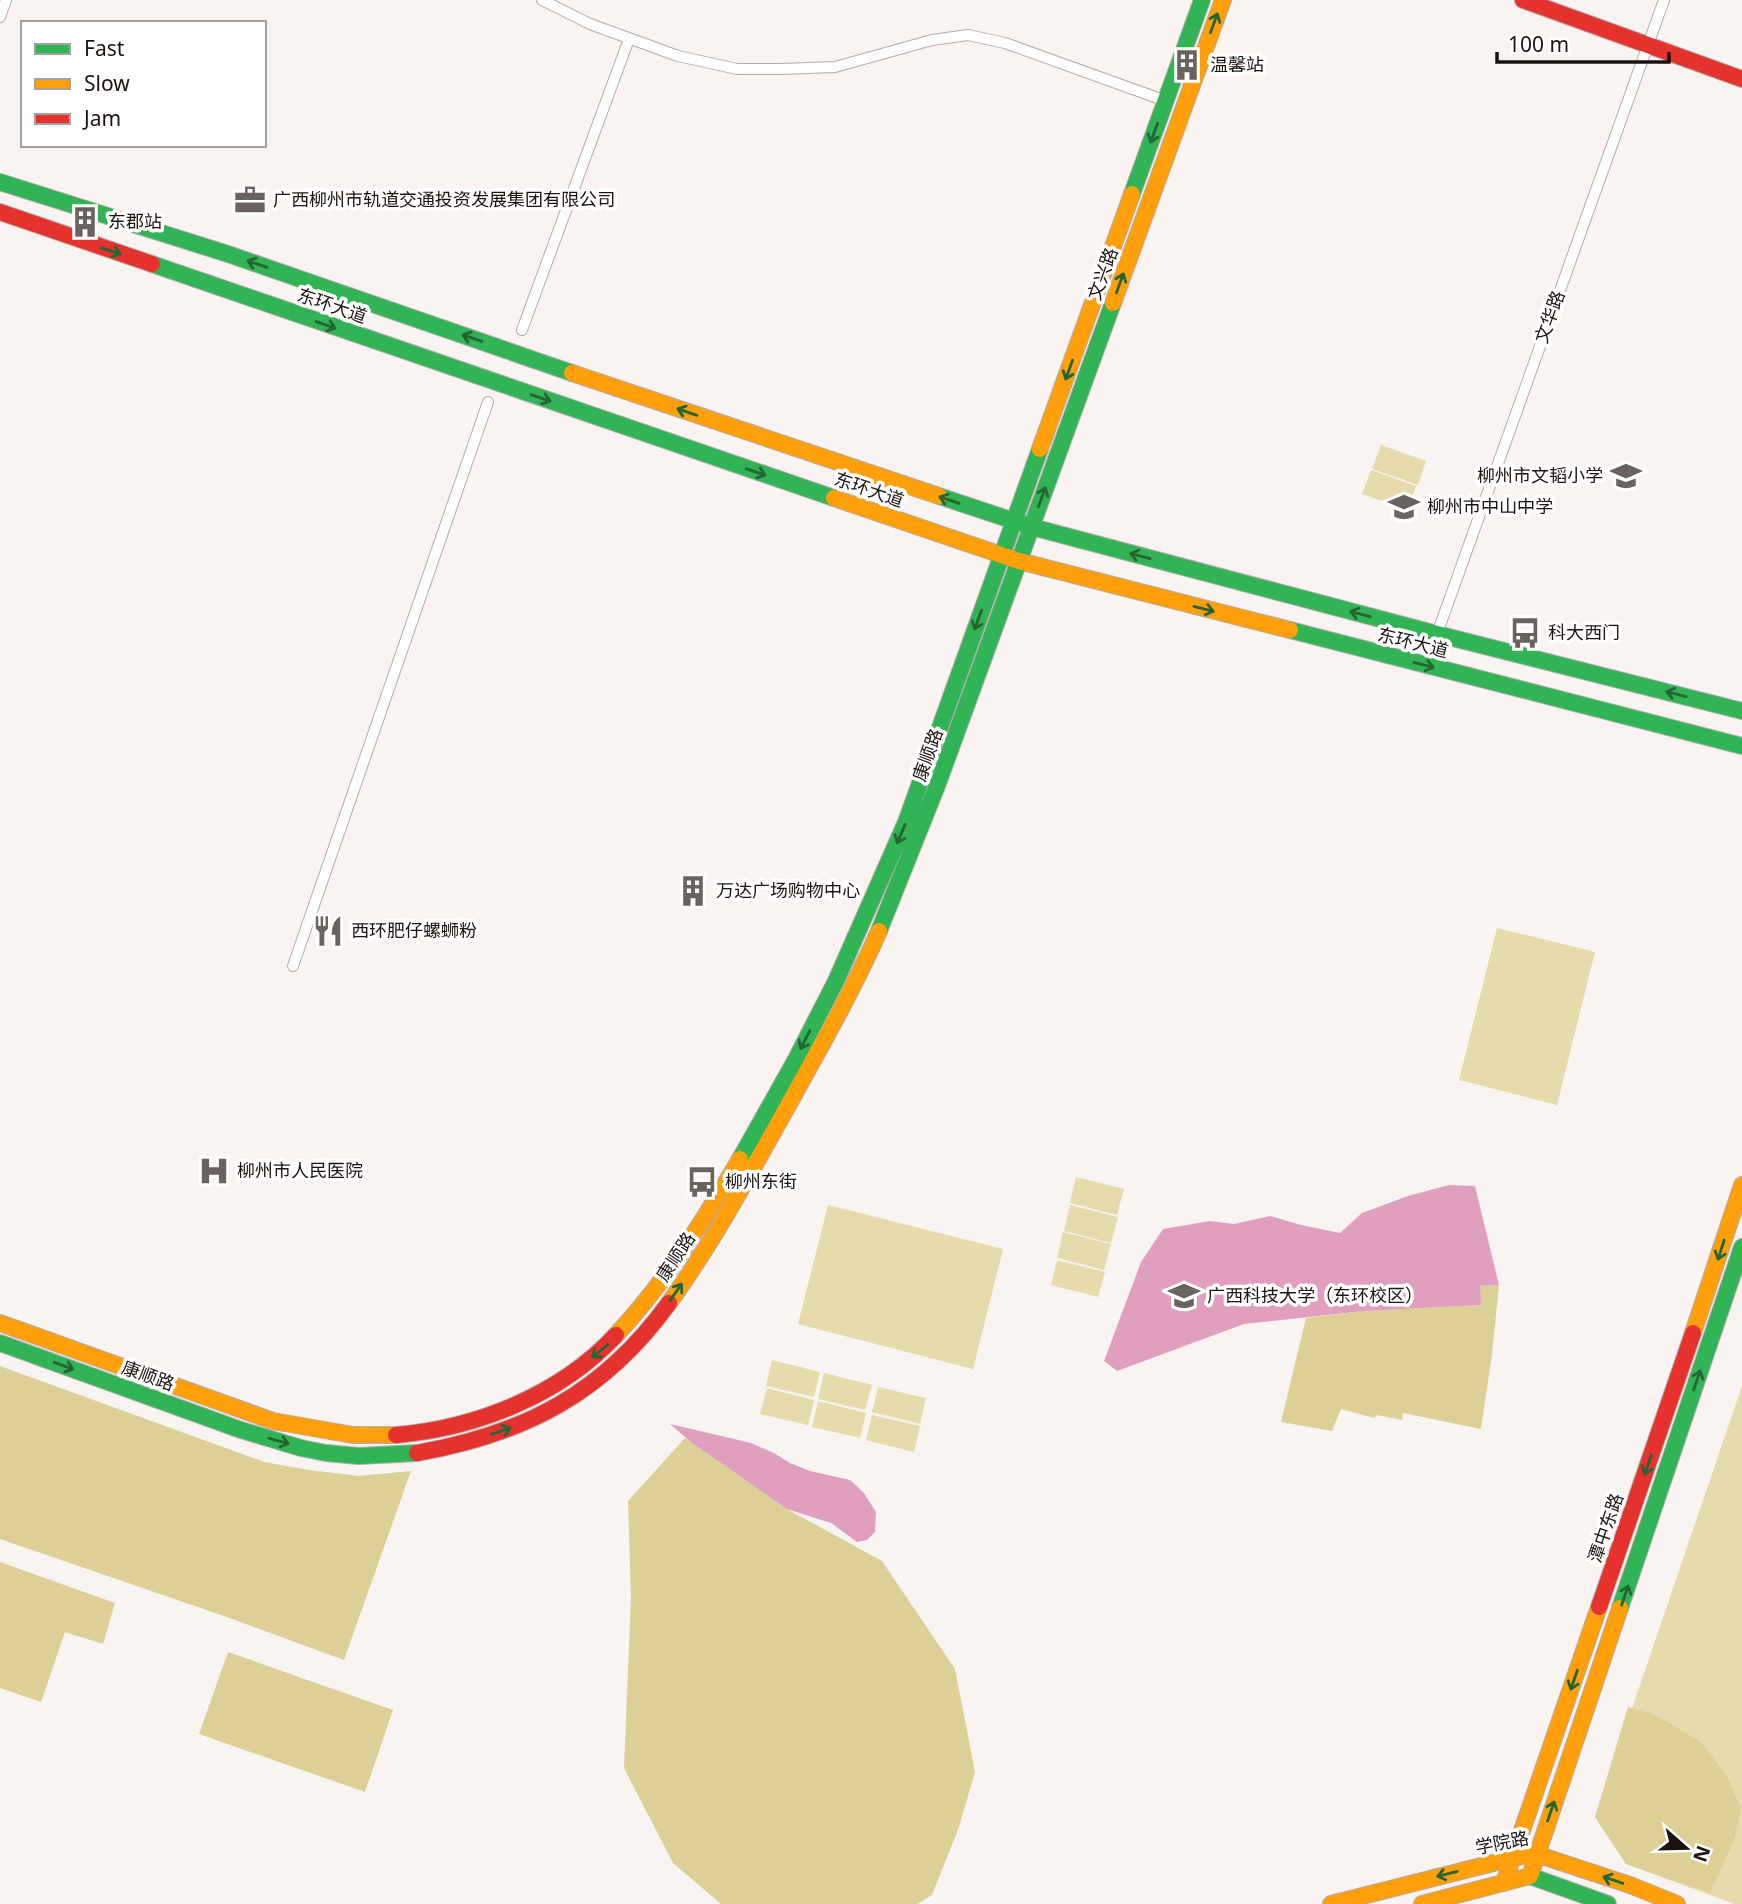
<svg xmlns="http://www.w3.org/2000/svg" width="1742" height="1904" font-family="'Noto Sans','Noto Sans SC',sans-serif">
<rect width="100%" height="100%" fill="#f9f4f2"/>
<!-- green -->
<g fill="#e6dbaa">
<polygon points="1381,445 1426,461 1418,485 1372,469"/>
<polygon points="1371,470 1416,486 1408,510 1362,494"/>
<polygon points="1497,928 1595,952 1557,1105 1459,1080"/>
<polygon points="1076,1177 1124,1189 1117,1215 1070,1203"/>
<polygon points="828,1205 1003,1249 973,1369 798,1324"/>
<polygon points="1070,1205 1118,1217 1111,1243 1064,1231"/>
<polygon points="1063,1232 1111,1244 1104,1270 1057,1258"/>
<polygon points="1057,1260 1105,1272 1098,1297 1051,1285"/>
<polygon points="772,1360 820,1372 814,1397 766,1386"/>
<polygon points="824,1373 872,1385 865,1410 818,1399"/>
<polygon points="1742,1386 1742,1904 1734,1904 1626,1864 1595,1817"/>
<polygon points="878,1387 926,1398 920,1424 872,1412"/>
<polygon points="767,1388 814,1400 808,1425 760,1414"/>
<polygon points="818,1401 866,1413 860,1438 812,1427"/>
<polygon points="872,1415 920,1426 914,1452 866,1440"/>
</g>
<!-- forest -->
<g fill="#dcd097">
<polygon points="1499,1285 1492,1354 1481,1429 1403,1413 1402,1420 1377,1415 1374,1418 1341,1409 1332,1431 1281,1422 1306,1318 1364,1311 1481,1305 1479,1286"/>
<polygon points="0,1366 264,1462 309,1470 359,1476 411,1471 344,1660 221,1615 0,1539"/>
<polygon points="685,1438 787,1509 882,1561 955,1669 975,1772 959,1827 932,1895 917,1904 721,1904 673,1863 624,1768 631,1597 628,1501"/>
<polygon points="0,1562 115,1603 103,1644 65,1632 41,1702 0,1688"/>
<polygon points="228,1652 393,1710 365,1792 199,1734"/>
<polygon points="1628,1707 1655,1715 1701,1742 1728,1778 1741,1809 1734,1840 1710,1893 1626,1864 1595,1817"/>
</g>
<!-- water -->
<g fill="#e09fbf">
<polygon points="1449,1185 1475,1186 1499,1285 1480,1286 1481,1305 1364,1311 1244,1324 1117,1371 1104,1361 1141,1262 1163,1229 1210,1221 1234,1224 1270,1216 1301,1225 1340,1233 1362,1213 1408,1196"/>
<polygon points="670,1424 751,1443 774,1453 790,1463 810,1471 850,1480 864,1493 876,1512 875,1532 867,1540 857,1542 831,1523 787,1509 692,1443"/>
</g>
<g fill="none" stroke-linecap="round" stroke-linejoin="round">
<defs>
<g id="street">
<polyline points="542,0 590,24 678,56 737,69 781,69 835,67 932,40 968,35 1005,43 1166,101"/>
<polyline points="0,17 6,0"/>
<polyline points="522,330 629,39"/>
<polyline points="1437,634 1664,0"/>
<polyline points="293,966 488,402"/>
</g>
<g id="fast">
<polyline points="0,182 228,254 572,373"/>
<polyline points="1132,194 1202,0"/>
<polyline points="152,264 834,498"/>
<polyline points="939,496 1032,527 1437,634 1742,711"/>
<polyline points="1290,630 1742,746"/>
<polyline points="879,931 937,786 1113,303"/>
<polyline points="740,1159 795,1061 836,981 906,822 1040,449"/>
<polyline points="0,1343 241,1430 301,1448 326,1453 359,1456 417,1453"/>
<polyline points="1620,1608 1742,1247"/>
<polyline points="1530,1876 1608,1904"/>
</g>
<g id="slow">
<polyline points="1113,303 1223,0"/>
<polyline points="572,373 939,496"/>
<polyline points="1040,449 1132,194"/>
<polyline points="834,498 1019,561 1290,630"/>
<path d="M669 1303C715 1239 752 1170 790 1102 821 1046 853 990 879 931"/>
<polyline points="0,1323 273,1421 353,1435 396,1435"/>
<polyline points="1693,1333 1742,1185"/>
<path d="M616 1335C665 1283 703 1221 740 1159"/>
<polyline points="1513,1858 1536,1854 1630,1885 1677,1904"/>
<polyline points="1504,1883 1599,1607"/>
<polyline points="1331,1904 1513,1858"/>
<polyline points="1422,1904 1530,1876 1620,1608"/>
</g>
<g id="jam">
<polyline points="1523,0 1742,79"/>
<polyline points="0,212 152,264"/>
<path d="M396 1435C477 1428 560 1395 616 1335"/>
<path d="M417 1453C525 1434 604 1393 669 1303"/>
<polyline points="1599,1607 1693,1333"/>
</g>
</defs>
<!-- street casing -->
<use href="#street" stroke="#b3acaa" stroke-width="12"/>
<!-- fast casing -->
<use href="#fast" stroke="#b3acaa" stroke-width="18"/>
<!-- slow casing -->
<use href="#slow" stroke="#b3acaa" stroke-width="18"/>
<!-- jam casing -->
<use href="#jam" stroke="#b3acaa" stroke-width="18"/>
<!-- street -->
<use href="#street" stroke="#fefdfd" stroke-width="10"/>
<!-- fast -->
<use href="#fast" stroke="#30b455" stroke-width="16"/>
<!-- slow -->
<use href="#slow" stroke="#ff9f0a" stroke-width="16"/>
<!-- jam -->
<use href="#jam" stroke="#e5322d" stroke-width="16"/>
</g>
<!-- one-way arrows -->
<defs><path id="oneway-shaft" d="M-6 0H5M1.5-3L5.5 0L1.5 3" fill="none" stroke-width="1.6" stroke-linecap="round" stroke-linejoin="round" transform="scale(1.75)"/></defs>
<g stroke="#266432">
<use href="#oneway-shaft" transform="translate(1214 23) rotate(-70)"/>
<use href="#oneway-shaft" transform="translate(1154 133) rotate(110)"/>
<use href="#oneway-shaft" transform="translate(111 251) rotate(19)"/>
<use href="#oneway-shaft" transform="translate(257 264) rotate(-161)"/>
<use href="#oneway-shaft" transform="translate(1120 283) rotate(-70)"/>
<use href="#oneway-shaft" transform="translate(326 325) rotate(19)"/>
<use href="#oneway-shaft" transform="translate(472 338) rotate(-161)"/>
<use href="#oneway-shaft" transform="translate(1069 370) rotate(110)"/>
<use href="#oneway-shaft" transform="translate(541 398) rotate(19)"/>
<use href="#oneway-shaft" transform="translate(687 412) rotate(-161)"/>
<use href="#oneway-shaft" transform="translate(756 472) rotate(19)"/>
<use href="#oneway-shaft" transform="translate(1042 497) rotate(-70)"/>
<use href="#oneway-shaft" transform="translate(949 500) rotate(-161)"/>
<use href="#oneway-shaft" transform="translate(1140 556) rotate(-165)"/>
<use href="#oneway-shaft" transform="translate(1204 609) rotate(14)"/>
<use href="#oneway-shaft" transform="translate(1360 614) rotate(-165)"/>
<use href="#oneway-shaft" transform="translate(978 620) rotate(110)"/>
<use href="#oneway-shaft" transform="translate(1424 665) rotate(14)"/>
<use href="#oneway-shaft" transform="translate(1676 694) rotate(-166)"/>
<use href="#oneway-shaft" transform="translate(901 834) rotate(113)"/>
<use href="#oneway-shaft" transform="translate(805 1040) rotate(117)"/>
<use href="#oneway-shaft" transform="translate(1721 1250) rotate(108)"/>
<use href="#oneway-shaft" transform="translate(676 1292) rotate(-55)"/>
<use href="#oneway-shaft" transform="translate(600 1351) rotate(141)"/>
<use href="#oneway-shaft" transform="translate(64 1366) rotate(20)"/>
<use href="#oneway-shaft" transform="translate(1697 1380) rotate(-71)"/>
<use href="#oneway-shaft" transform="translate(501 1431) rotate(-18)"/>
<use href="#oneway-shaft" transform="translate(279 1441) rotate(16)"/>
<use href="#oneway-shaft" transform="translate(1648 1465) rotate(109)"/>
<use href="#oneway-shaft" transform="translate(1625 1595) rotate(-71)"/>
<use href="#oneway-shaft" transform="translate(1574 1680) rotate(109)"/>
<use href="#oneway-shaft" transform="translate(1551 1811) rotate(-71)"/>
<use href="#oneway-shaft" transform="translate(1447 1874) rotate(166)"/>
<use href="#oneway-shaft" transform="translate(1613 1880) rotate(-161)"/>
</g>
<!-- icons -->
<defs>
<symbol id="building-bare" viewBox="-9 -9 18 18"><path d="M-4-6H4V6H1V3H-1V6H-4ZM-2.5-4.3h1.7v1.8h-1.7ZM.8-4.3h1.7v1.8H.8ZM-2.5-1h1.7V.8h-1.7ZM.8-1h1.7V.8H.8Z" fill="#69625f" stroke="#fff" stroke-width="2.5" paint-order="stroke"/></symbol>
<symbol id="office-bare" viewBox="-9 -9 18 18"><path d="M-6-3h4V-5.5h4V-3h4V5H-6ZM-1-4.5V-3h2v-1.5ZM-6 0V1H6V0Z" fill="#69625f" stroke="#fff" stroke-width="2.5" paint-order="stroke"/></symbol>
<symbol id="school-bare" viewBox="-9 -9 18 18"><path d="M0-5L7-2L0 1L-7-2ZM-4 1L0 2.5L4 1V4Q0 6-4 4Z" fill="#69625f" stroke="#fff" stroke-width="2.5" paint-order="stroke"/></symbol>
<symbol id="bus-bare" viewBox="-9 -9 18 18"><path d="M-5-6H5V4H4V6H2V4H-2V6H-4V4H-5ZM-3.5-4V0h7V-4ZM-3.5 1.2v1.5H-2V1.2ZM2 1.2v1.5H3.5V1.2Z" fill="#69625f" stroke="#fff" stroke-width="2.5" paint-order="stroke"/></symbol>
<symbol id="restaurant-bare" viewBox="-9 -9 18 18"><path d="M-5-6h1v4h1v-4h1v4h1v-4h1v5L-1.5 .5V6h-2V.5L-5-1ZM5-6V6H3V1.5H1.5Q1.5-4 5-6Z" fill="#69625f" stroke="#fff" stroke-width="2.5" paint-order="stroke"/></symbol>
<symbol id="hospital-bare" viewBox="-9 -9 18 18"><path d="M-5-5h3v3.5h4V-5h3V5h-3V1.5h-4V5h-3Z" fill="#69625f" stroke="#fff" stroke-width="2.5" paint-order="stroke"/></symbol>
<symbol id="university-bare" viewBox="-9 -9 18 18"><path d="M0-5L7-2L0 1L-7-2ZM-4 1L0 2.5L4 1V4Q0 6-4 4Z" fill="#69625f" stroke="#fff" stroke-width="2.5" paint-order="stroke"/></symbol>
</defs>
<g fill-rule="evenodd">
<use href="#building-bare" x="1165" y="43" width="44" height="44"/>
<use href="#office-bare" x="228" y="178" width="44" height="44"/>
<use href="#building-bare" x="63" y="200" width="44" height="44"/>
<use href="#school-bare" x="1604" y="454" width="44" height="44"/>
<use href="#school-bare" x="1382" y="485" width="44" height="44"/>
<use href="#bus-bare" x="1503" y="611" width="44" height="44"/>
<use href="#building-bare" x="671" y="869" width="44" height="44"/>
<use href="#restaurant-bare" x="306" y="909" width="44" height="44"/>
<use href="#hospital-bare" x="192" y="1149" width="44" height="44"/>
<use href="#bus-bare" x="680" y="1160" width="44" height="44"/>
<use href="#university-bare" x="1162" y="1274" width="44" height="44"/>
</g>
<g text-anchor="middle" stroke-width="7" stroke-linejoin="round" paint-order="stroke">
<!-- poi labels -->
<g font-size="18" fill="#1b1310" stroke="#fff" text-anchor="start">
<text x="1210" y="71">温馨站</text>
<text x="273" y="206">广西柳州市轨道交通投资发展集团有限公司</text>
<text x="108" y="228">东郡站</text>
<text x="1603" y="482" text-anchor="end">柳州市文韬小学</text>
<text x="1427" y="513">柳州市中山中学</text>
<text x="1548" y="639">科大西门</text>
<text x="716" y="897">万达广场购物中心</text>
<text x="351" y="937">西环肥仔螺蛳粉</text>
<text x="237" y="1177">柳州市人民医院</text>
<text x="725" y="1188">柳州东街</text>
<text x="1207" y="1302">广西科技大学（东环校区）</text>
</g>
<!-- street labels -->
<g font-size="18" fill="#1b1310" stroke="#fff">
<text transform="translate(1103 274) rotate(-70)" y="6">文兴路</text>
<text transform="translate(332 306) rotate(19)" y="6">东环大道</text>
<text transform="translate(1550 317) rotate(-70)" y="6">文华路</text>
<text transform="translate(869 490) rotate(19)" y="6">东环大道</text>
<text transform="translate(1413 643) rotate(14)" y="6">东环大道</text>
<text transform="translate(928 755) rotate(-70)" y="6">康顺路</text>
<text transform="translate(676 1257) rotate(-57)" y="6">康顺路</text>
<text transform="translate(148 1376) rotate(20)" y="6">康顺路</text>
<text transform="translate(1606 1528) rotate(-71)" y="6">潭中东路</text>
<text transform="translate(1502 1843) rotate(-11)" y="6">学院路</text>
</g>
</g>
<!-- legend -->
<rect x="21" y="21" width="245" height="126" fill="#ffffff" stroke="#a4a19f" stroke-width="2"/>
<rect x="35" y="44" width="35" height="10" fill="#30b455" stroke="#a4a19f" stroke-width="2"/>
<text x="84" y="56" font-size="21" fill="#1b1310">Fast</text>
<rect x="35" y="79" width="35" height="10" fill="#ff9f0a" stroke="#a4a19f" stroke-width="2"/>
<text x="84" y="91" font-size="21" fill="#1b1310">Slow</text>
<rect x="35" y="114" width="35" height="10" fill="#e5322d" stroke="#a4a19f" stroke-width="2"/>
<text x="84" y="126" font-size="21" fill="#1b1310">Jam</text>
<!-- north arrow -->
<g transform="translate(1686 1848) rotate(110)" stroke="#ffffff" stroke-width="5" paint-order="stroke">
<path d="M0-5L12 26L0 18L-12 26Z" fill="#1b1310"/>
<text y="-10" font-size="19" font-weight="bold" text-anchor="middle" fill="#1b1310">N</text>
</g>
<!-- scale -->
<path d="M1497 52v10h172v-10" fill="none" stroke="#1b1310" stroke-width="3.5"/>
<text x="1508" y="52" font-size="21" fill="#1b1310" stroke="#ffffff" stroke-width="5" paint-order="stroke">100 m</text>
</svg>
